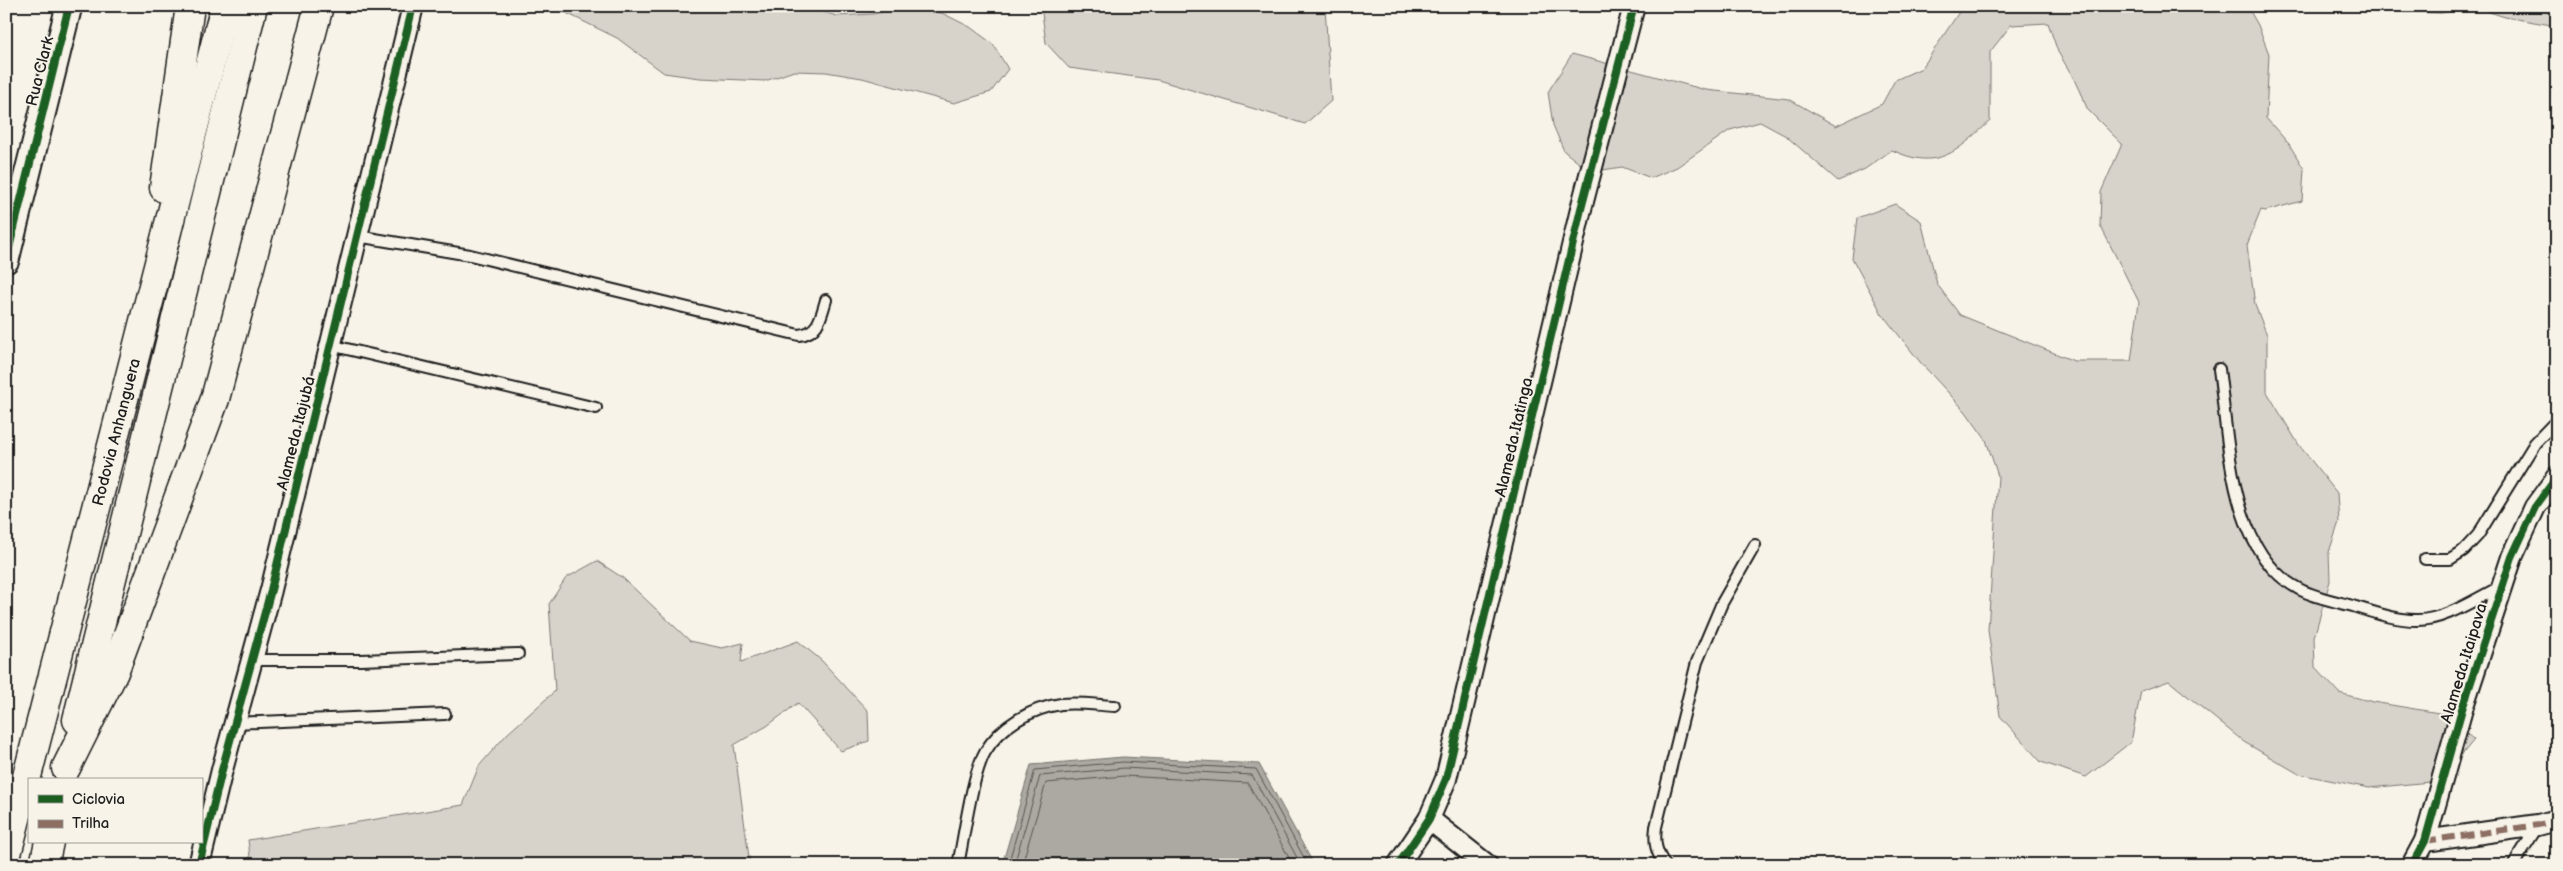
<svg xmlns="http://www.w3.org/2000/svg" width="2563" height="871" font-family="'Balsamiq Sans',sans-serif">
<rect width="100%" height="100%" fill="#f7f3e8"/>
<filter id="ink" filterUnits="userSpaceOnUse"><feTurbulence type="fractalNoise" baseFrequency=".02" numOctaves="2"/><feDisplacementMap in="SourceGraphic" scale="10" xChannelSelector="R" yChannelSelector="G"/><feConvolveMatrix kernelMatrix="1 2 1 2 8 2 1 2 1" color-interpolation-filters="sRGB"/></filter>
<g filter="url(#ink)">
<!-- green -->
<g fill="#d7d3cb" stroke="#7a7874">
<polygon points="552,6 802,6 837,16 873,14 906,7 942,13 970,27 993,44 1008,69 991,92 954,103 862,78 826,72 794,71 765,81 700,78 664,73 617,38"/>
<polygon points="1041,6 1325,6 1331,101 1305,124 1158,80 1069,68 1046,43"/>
<path d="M1963 6H2247L2258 25 2269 54 2266 118 2289 144 2304 169 2302 201 2265 211 2261 210 2247 245 2255 305 2267 335V392L2299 445 2337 493 2339 522 2329 552 2330 581 2314 637 2315 667 2339 693 2373 702 2445 714 2474 740 2440 781 2369 788 2299 774 2244 742 2169 681 2141 691 2131 742 2086 777 2041 762 2000 716 1988 630 1998 476 1986 440 1966 412 1920 362 1882 314 1852 258 1857 218 1895 204 1921 221 1937 284 1960 315 2074 361H2131L2139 302 2100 225 2101 192 2122 144 2088 110 2073 77 2058 52 2048 23 2011 25 1990 52V121C1958 151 1938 172 1892 150L1865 169 1838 181 1786 136 1760 122 1730 130 1677 167 1651 178 1622 167 1590 172 1564 151 1553 125 1548 92 1572 54 1706 90 1789 99 1836 126 1882 104 1895 80 1922 68Z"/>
<polygon points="2374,6 2557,6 2557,26 2505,17 2474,7 2441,13 2409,12"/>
<polygon points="597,561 623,578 690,641 722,648 743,643 741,662 798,641 822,661 868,711 869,741 841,751 798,703 767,726 734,745 750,865 251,865 248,840 463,805 479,766 507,734 555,691 549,604 566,578"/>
</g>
<!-- water -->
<polygon fill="#aca9a2" stroke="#72716c" points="1123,757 1259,764 1314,865 1002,865 1031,765"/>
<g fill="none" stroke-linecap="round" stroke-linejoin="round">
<!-- shore -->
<g stroke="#565452" stroke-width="1">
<polyline points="1008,865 1035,770 1123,762 1256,769 1308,865"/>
<polyline points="1014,865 1040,776 1124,768 1252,775 1301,865"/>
<polyline points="1022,865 1046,783 1124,776 1248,783 1293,865"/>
</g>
<defs>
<g id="service">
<path d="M357 236 470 255 799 335C819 333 821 316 826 300"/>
<polyline points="330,345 596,408"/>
<path d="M2219 369C2229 439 2229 553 2299 589 2314 597 2333 601 2349 605 2371 611 2393 620 2416 620 2444 621 2475 599 2500 587"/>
<polyline points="2425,559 2450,559 2464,550 2478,535 2535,443 2557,420"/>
<polyline points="252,660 361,660 518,654"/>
<polyline points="234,723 445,714"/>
<path d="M958 865C964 837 972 775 985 752 1000 726 1032 708 1061 704 1078 702 1098 705 1115 706"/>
<path d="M1665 865C1656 852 1654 843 1656 827L1697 662 1722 603 1755 545"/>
<polyline points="2513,865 2538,826"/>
</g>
<g id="minor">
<polyline points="1429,819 1487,865"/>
<polyline points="2425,841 2538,825 2557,820"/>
<polyline points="199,865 222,770 271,590 413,6"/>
<polyline points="1398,865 1429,819 1446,779 1581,209 1634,6"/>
<polyline points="2412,865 2425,841 2462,709 2512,557 2535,507 2557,477"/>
</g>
<polyline id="tertiary" points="6,260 69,6"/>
<g id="motorway">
<polyline points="164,188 190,6"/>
<polyline points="77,720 253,6"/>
<polyline points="66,768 114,672 215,399 319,6"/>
<path id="s1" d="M6 858 225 6"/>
<polyline points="44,865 49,842"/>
</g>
</defs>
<!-- service casing -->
<use href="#service" stroke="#1c1c1c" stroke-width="14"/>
<!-- minor casing -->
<use href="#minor" stroke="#1c1c1c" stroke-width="24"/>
<!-- tertiary casing -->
<use href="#tertiary" stroke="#1c1c1c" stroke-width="29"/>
<!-- motorway casing -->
<use href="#motorway" stroke="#1c1c1c" stroke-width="31"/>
<!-- service -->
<use href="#service" stroke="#f7f3e8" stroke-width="10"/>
<!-- minor -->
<use href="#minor" stroke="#f7f3e8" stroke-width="20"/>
<!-- tertiary -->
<use href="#tertiary" stroke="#f7f3e8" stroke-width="25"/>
<!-- motorway -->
<use href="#motorway" stroke="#f7f3e8" stroke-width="28"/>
<!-- quiet -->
<polyline stroke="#8d6e63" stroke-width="6" stroke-dasharray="12 6" stroke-linecap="butt" points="2425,841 2538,825 2557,820"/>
<defs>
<g id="cycleway">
<polyline points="6,260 69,6"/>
<polyline points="199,865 222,770 271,590 413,6"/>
<polyline points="1398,865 1429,819 1446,779 1581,209 1634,6"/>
<polyline points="2412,865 2425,841 2462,709 2512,557 2535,507 2557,477"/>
</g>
</defs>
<!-- cycleway casing -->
<use href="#cycleway" stroke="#f7f3e8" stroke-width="11"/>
<!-- cycleway -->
<use href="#cycleway" stroke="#1b5e20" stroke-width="8"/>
</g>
</g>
<g text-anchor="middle" stroke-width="4" stroke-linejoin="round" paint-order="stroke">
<!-- street labels -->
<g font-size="16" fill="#1c1c1c" stroke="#f7f3e8">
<text transform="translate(39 71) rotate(-76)" y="6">Rua Clark</text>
<text dy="6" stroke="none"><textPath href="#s1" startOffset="440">Rodovia Anhanguera</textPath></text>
<text transform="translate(295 433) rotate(-76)" y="6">Alameda Itajubá</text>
<text transform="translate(1513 437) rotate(-77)" y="6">Alameda Itatinga</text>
<text transform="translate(2463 663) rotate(-73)" y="6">Alameda Itaipava</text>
</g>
</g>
<!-- margin -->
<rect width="2563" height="871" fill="none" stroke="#f7f3e8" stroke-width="25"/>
<rect x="12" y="12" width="2538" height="846" fill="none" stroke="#1c1c1c" stroke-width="2" filter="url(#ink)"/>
<!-- legend -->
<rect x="28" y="778" width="175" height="65" fill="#f7f3e8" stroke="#9f9d96"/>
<rect x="38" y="795" width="25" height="8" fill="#1b5e20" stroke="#9f9d96"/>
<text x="72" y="804" font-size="15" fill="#1c1c1c">Ciclovia</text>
<rect x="38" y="820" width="25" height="8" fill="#8d6e63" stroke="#9f9d96"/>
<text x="72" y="828" font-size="15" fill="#1c1c1c">Trilha</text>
</svg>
